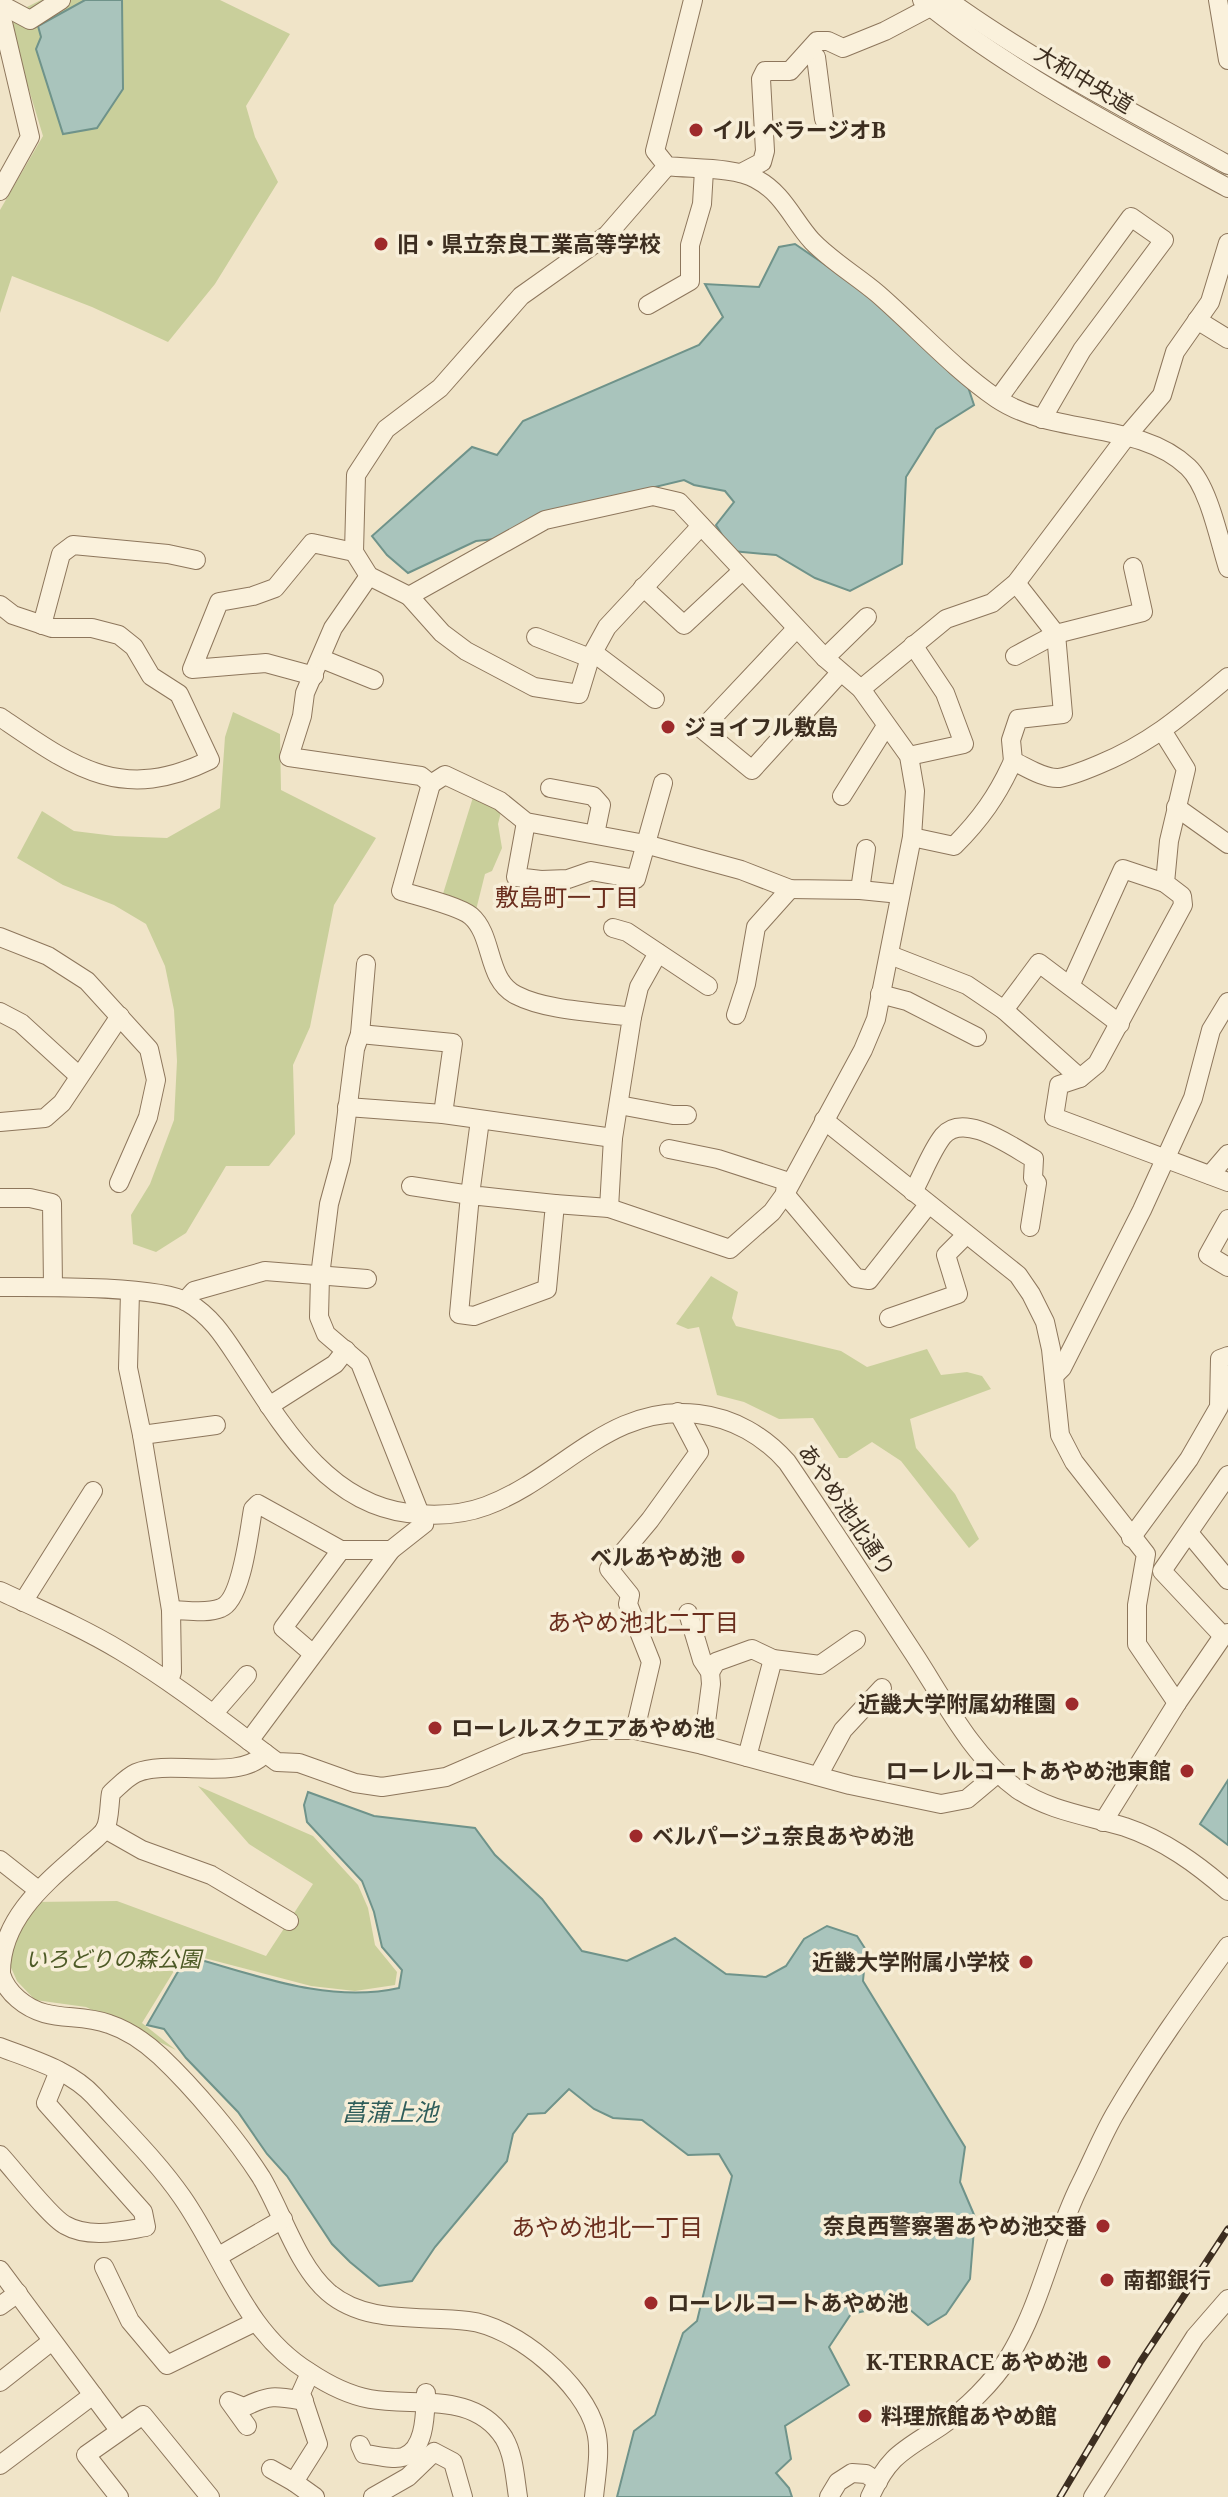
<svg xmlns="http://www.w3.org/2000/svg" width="1228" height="2497" font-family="'Noto Serif','Noto Sans JP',serif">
<rect width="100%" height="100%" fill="#f0e4c8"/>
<!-- green -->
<g fill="#c9cf9b">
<polygon points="41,0 220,0 290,34 246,106 255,137 278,182 215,284 168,342 92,307 12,276 0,313 0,210 43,136 7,17"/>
<polygon points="233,712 280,734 281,790 376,838 334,905 310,1027 293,1065 295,1134 269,1166 226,1166 186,1233 156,1252 133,1244 131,1215 150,1184 174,1120 177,1061 174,1010 165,966 146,924 114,905 63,885 17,858 42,811 74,831 115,836 167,838 220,808 225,737"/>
<polygon points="474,794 502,808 498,824 502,848 492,871 485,874 476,910 442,897"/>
<polygon points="711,1276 738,1292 732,1318 736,1326 841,1351 867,1367 927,1349 941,1375 967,1372 982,1376 991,1389 910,1419 916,1448 955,1494 979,1539 969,1548 901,1461 872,1442 847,1458 839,1458 813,1418 779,1419 744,1402 717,1395 699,1327 688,1329 676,1324"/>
<polygon points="198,1786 313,1836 358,1885 368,1908 375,1945 397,1972 395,1985 355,1991 311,1986 185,1953 142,2023 176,2050 86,2007 35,2000 17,1981 5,1954 33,1902 117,1901 266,1956 313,1884 249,1844"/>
</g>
<!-- water -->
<g fill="#a9c4bc" stroke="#6f938a" stroke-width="2">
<polygon points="85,0 122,0 123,89 97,128 63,134 36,49 41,37 38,26"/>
<polygon points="795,244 865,292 968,387 974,405 936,429 906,477 902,564 850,591 815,578 776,555 732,551 716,525 734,502 725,491 694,485 684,480 551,512 495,539 476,541 408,573 387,555 372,536 472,447 497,455 523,421 699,345 723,317 705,284 759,287 779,247"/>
<polygon points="1228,1780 1228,1845 1200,1824"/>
<path d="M308 1792 374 1816 475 1828 495 1855 542 1899 582 1951 627 1961 675 1938 726 1974 766 1977 786 1966 804 1939 827 1926 857 1936 866 1950 863 1981 965 2147 960 2182 975 2217 970 2279 946 2314 928 2325 902 2303 851 2314 829 2347 849 2385 785 2426 791 2459 776 2473 789 2488 792 2497H617L634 2431 655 2415 683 2333 697 2321 732 2176 719 2154 688 2155 642 2120 613 2118 594 2109 569 2089 545 2113 528 2114 513 2134 507 2161 435 2247 412 2281 379 2286 350 2262 332 2244 287 2176 267 2154 238 2112 186 2058 164 2029 147 2025 187 1956C256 1975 328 2004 399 1988L402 1970 382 1947 374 1912 362 1881 307 1822 304 1805Z"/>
</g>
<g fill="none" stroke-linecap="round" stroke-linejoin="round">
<defs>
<g id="minor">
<path d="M693 0 655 151 667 166C691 169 735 167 756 179 783 193 793 220 812 241 831 261 857 276 878 294 917 328 954 369 996 398 1053 437 1139 420 1188 467 1209 487 1219 540 1228 568"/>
<path d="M922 0C1012 73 1126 133 1228 188"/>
<path d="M948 0C1037 64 1133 112 1228 165"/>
<polyline points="1218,0 1228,60"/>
<polyline points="0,4 30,20 61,0"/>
<polyline points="0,10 30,137 0,191"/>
<polyline points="809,51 816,57 824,119"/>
<polyline points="741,173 762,162 765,151 761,79 765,71 790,71 817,41 828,41 843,48 885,31 938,3"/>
<polyline points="648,305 690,281 690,245 702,204 704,170"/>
<polyline points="1197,320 1228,339"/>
<polyline points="998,399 1131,217 1164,240 1082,350 1042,419"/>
<polyline points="369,576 333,628 305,693 302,716 289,757 421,776 431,784 445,775 500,801 526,822 645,844 741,870 790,889 860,890 900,894"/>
<polyline points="643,587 684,625 742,571"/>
<polyline points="409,596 442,633 466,651 534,687 579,694 590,658 607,627 701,526"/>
<path d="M0 605 13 615 52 628H92L119 635 134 647 151 676 179 694 210 760C121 804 72 766 0 717"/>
<polyline points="42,625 61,554 73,545 168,554 196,560"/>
<polyline points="796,629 702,729 752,770 840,673"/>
<polyline points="536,637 590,658"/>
<polyline points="594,653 655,699"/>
<polyline points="1015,656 1056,634 1143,612 1133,567"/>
<polyline points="825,658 867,617"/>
<polyline points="322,659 374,680"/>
<polyline points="314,676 266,663 192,669 219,602 253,596 275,588 312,543 354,552"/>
<polyline points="861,689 946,619 992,603 1016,583 1126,437 1162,395 1175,352 1210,302 1228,243"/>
<polyline points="1163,732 1186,769 1169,841 1165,883 1182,896 1183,905 1097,1064 1080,1078 1059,1085 1054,1117 1228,1182"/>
<polyline points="909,756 964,744 945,693 913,645"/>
<polyline points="1013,761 1011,740 1018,719 1063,714 1056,634 1016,583"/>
<path d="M431 784 401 891C417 896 459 906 471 916 494 936 486 980 516 995 547 1011 597 1012 632 1017L613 1138 609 1208"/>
<polyline points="550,788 593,796 601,805 595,834"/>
<polyline points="842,796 886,726"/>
<polyline points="1176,807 1228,844"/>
<polyline points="526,822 516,877 541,880 568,879 591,871 636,879 663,783"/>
<path d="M912 837 954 846C980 820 998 795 1013 761 1026 767 1044 779 1059 778 1072 776 1088 769 1100 764 1153 742 1185 713 1228 677"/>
<polyline points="860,890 866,849"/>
<polyline points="613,928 627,932 708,986"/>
<polyline points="0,937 48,956 87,981 149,1049 156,1080 148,1117 119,1183"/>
<polyline points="890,955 967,985 1004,1010 1080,1078"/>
<polyline points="1070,986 1123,869 1165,883"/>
<polyline points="880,994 907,1001 977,1037"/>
<polyline points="1004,1010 1039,963 1120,1024"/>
<polyline points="0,1012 21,1023 79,1076"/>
<polyline points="736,1015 746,984 756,927 790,889"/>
<polyline points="632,1017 639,987 658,953"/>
<polyline points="360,1034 453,1043 443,1114"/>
<polyline points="619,1105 673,1115 687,1115"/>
<polyline points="347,1107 443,1114 613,1138"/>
<polyline points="824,1120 1018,1275 1031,1294 1045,1322 1051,1349 1060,1435 1074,1462 1146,1554 1137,1605 1137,1644 1177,1703"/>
<polyline points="0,1122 45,1118 62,1103 120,1016"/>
<polyline points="669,1149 718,1159 786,1181 785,1194 856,1278 869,1280 928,1205"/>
<polyline points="1210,1175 1228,1154"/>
<polyline points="411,1186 470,1195 555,1204 547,1289 474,1316 459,1314 470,1195 480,1120"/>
<path d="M913 1192C923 1174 931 1151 943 1136 964 1111 1012 1147 1034 1159L1033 1178 1037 1183 1030 1227"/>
<polyline points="0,1198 30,1198 52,1203 53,1287"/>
<polyline points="555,1204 609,1208 730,1249 772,1212 785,1194 863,1050 876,1019 912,837 915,791 909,756 861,689 825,658 679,502 653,496 545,520 409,596 369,576 354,552 356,475 386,429 440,388 521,296 607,235 667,166"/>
<polyline points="1228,1219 1208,1255 1228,1267"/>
<path d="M0 1287C38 1287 157 1285 187 1302 213 1317 226 1340 242 1364 283 1427 327 1503 408 1513 433 1516 462 1515 486 1506 562 1478 610 1403 698 1414 733 1418 764 1436 787 1462 830 1525 872 1590 914 1654 944 1700 972 1756 1017 1789 1049 1811 1089 1816 1125 1827 1164 1840 1197 1864 1228 1891"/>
<polyline points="130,1292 128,1368 142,1435 171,1610 172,1672 169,1681"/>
<polyline points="185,1301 194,1291 265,1271 367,1279"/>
<polyline points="889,1318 958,1294 946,1255 966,1235"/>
<polyline points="1054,1376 1062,1368 1142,1210 1193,1098 1211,1030 1228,1002"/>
<polyline points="269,1406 335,1364 346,1350"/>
<polyline points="142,1435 216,1425"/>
<polyline points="1189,1533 1228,1580"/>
<polyline points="1131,1538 1189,1459 1219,1407 1220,1359 1228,1356"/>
<path d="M0 1591C41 1610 83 1628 121 1651 176 1684 226 1724 277 1762L299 1763 355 1783 382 1787 446 1777 520 1745 591 1730H635L703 1745 850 1785 941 1804 967 1799 998 1773"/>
<polyline points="23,1602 93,1491"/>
<path d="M171 1610C186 1610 207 1614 221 1608 242 1600 249 1531 253 1509L258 1504 341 1550H391L424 1524 360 1363 326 1334 319 1317 320 1276 329 1204 341 1160 355 1049 360 1034 366 964"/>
<polyline points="688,1613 702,1660 710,1672 711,1684 703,1745"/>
<polyline points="1223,1636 1162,1571 1228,1475"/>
<polyline points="312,1653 283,1628 341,1550"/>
<polyline points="710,1672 716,1662 752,1649 773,1659 820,1665 856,1640"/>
<polyline points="213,1714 247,1675"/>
<polyline points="635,1730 651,1662 628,1604 630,1595 609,1569 650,1520 699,1452 678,1412"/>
<polyline points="249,1741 391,1550"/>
<path d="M265 1753C241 1783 170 1758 136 1773 127 1777 118 1787 111 1793 109 1803 110 1820 105 1829 101 1836 89 1844 83 1850 48 1881 0 1918 1 1974 4 1984 11 1993 18 1999 47 2024 76 2012 109 2024 127 2030 146 2043 160 2056 194 2088 236 2138 261 2177 282 2212 297 2265 328 2292 366 2325 421 2315 468 2321 515 2326 585 2384 596 2431 601 2451 596 2476 594 2497"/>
<polyline points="747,1757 773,1659"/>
<polyline points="818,1776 843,1730 882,1688"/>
<polyline points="1103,1822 1177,1703 1223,1636 1228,1633"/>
<polyline points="105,1829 142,1850 211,1875 289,1921"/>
<polyline points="0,1860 38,1890"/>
<path d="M0 2047C33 2060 70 2070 94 2096 124 2129 157 2161 182 2197 224 2257 244 2332 309 2372 327 2384 348 2395 370 2399 416 2407 474 2391 504 2438 514 2455 515 2478 518 2497"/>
<path d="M0 2155C14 2170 50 2217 65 2225 89 2239 121 2231 146 2227L143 2212 46 2103 59 2071"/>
<polyline points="219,2256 283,2219"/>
<polyline points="104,2267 130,2321 167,2365 255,2322"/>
<polyline points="0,2270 119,2430"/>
<polyline points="0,2306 18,2293"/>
<polyline points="310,2373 301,2393 318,2444 294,2482 315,2497"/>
<polyline points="0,2382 52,2341"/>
<path d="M247 2426 229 2401 244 2407C271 2394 276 2396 304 2401"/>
<path d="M360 2445 364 2454C375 2455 393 2460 403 2457 426 2450 425 2412 426 2393"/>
<polyline points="0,2465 93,2395"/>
<polyline points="271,2469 294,2482"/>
<polyline points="119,2497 86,2455 143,2415 210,2497"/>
<polyline points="373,2497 408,2477 434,2452 453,2462 463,2497"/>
<polyline points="829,2497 838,2482 852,2473 866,2474 878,2482"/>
<path d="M870 2497C889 2454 905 2450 941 2426 966 2409 993 2382 1009 2357 1042 2303 1053 2238 1081 2183 1093 2159 1103 2134 1116 2112 1150 2054 1189 2000 1228 1946"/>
<polyline points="1093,2497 1195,2337 1228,2299"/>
</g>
</defs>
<!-- minor casing -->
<use href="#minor" stroke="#8d765c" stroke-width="20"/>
<!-- minor -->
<use href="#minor" stroke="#faf1dc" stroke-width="18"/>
<defs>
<polyline id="rail" points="1060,2497 1141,2361 1228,2229"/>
</defs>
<!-- rail casing -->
<use href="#rail" stroke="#3d2e20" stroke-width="7"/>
<!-- rail -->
<use href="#rail" stroke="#f7eed8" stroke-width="4" stroke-dasharray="12" stroke-linecap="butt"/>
</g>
<!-- markers -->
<g fill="#9e2a2b" stroke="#f7eed8" stroke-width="3">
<circle cx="696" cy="130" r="8"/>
<circle cx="381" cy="244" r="8"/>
<circle cx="668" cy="727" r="8"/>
<circle cx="738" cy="1557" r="8"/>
<circle cx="1072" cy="1704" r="8"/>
<circle cx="435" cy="1728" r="8"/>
<circle cx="1187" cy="1771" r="8"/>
<circle cx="636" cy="1836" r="8"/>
<circle cx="1026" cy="1962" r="8"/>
<circle cx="1103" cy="2226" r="8"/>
<circle cx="1107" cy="2280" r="8"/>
<circle cx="651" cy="2303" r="8"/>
<circle cx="1104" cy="2362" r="8"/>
<circle cx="865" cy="2416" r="8"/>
</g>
<g text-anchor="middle" stroke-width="7" stroke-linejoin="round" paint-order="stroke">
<!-- street labels -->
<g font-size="22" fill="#3d2e20" stroke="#f7eed8">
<text transform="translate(1084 79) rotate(31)" y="8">大和中央道</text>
<text transform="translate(847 1510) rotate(56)" y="8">あやめ池北通り</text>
</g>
<!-- poi labels -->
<g font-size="22" font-weight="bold" fill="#3d2e20" stroke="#f7eed8" text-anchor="start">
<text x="712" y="138">イル ベラージオB</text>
<text x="397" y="252">旧・県立奈良工業高等学校</text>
<text x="684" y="735">ジョイフル敷島</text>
<text x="722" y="1565" text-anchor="end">ベルあやめ池</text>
<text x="1056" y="1712" text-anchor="end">近畿大学附属幼稚園</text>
<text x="451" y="1736">ローレルスクエアあやめ池</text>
<text x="1171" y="1779" text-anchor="end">ローレルコートあやめ池東館</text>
<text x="652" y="1844">ベルパージュ奈良あやめ池</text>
<text x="1010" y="1970" text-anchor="end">近畿大学附属小学校</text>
<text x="1087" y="2234" text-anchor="end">奈良西警察署あやめ池交番</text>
<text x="1123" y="2288">南都銀行</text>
<text x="667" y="2311">ローレルコートあやめ池</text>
<text x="1088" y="2370" text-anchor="end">K-TERRACE あやめ池</text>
<text x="881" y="2424">料理旅館あやめ館</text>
</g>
<!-- park labels -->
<g font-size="22" font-style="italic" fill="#4d5a26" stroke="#f7eed8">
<text x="113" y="1967">いろどりの森公園</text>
</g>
<!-- neighbourhood labels -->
<g font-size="24" fill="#6b2e1e" stroke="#f7eed8">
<text x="567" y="906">敷島町一丁目</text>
<text x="643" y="1631">あやめ池北二丁目</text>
<text x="607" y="2236">あやめ池北一丁目</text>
</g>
<!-- water labels -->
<g font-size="24" font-style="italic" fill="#2f5d5a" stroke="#f7eed8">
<text x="390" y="2121">菖蒲上池</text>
</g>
</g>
</svg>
